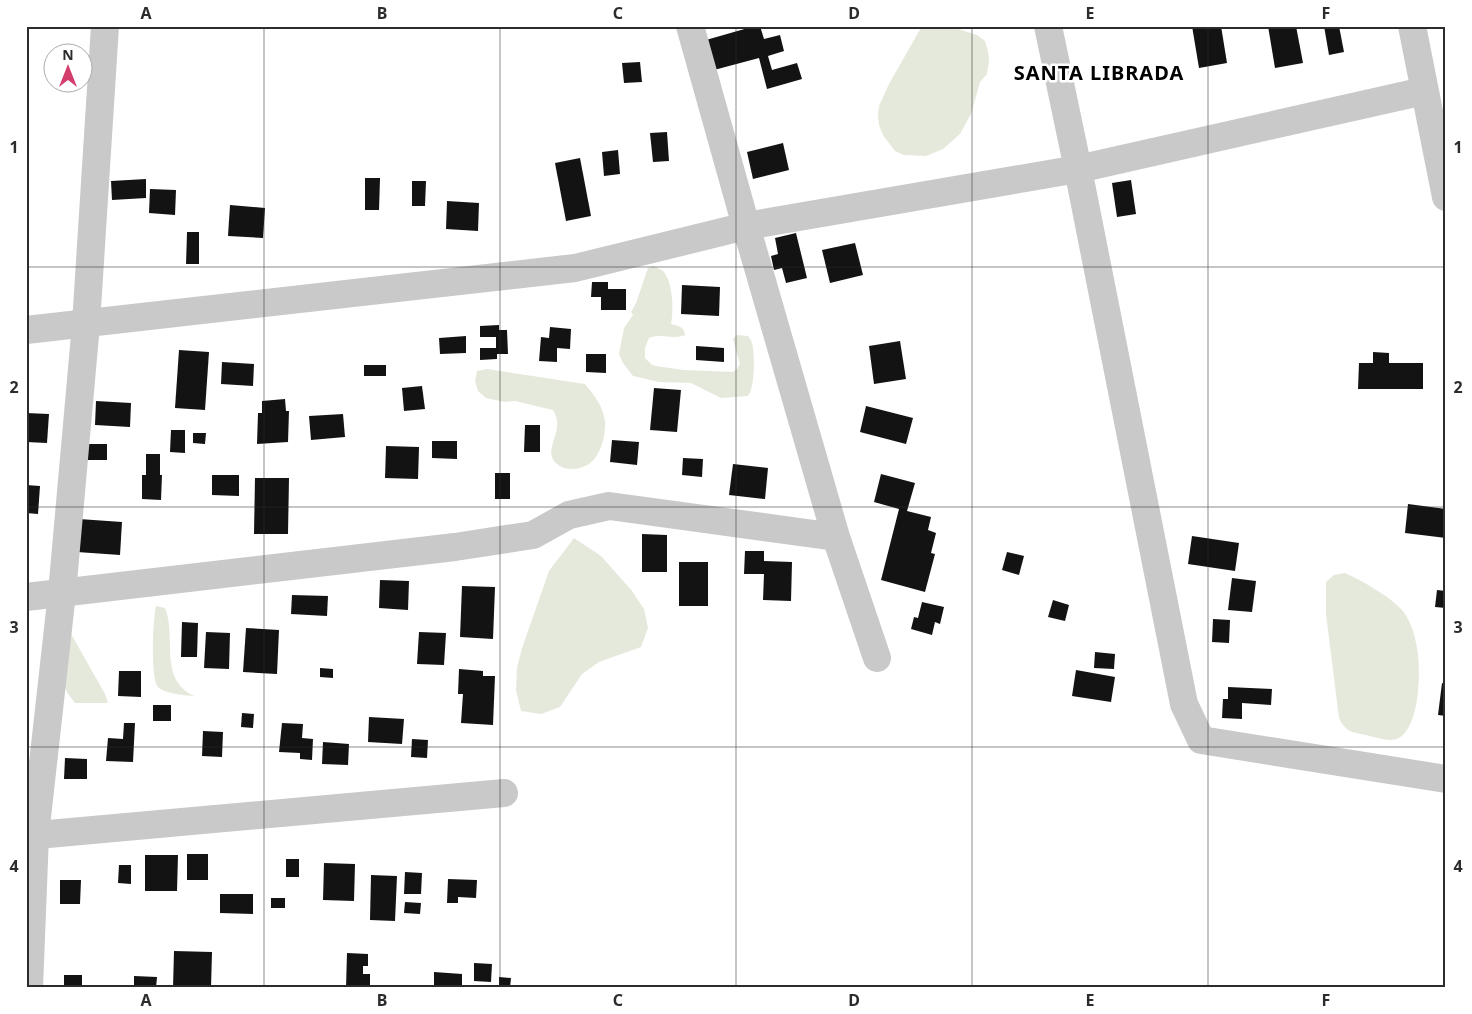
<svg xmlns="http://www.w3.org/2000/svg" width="1472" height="1014" font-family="'Noto Sans',sans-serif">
<rect width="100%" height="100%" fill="#fff"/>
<!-- green -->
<g fill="#e5e9db">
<polygon points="922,26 949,26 977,35 985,41 988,51 989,61 987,74 980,82 971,114 960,134 943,149 926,156 904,155 895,151 883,135 879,125 878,115 879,106 889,84"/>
<path d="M653 266C657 268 661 269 664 272 673 284 674 311 671 324 678 326 684 326 685 335 674 340 661 333 649 338L645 348V358L652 365 656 366 683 370 733 372 737 369 740 364 733 339 737 335 748 336C750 339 751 340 752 343 755 353 755 389 748 396L721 398 691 383 659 382 633 376 623 363 619 354 624 328 633 315 631 312 636 303 648 268Z"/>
<path d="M487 369 585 384C594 395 603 406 605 421 606 433 602 449 595 458 588 469 567 473 557 464 540 450 567 431 553 410L515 401 505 402 486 398 478 391 475 381 477 371Z"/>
<polygon points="574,538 601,556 632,591 644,609 648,628 641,647 599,662 582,674 560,707 541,714 521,711 516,690 517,668 522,648 549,571"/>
<path d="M1345 573C1362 581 1386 594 1399 607 1410 617 1415 635 1417 648 1421 670 1420 726 1399 738 1389 743 1376 737 1366 735 1351 732 1346 732 1339 718L1326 614V582L1334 575Z"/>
<path d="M156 606 165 608C177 637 158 679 194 696 186 696 163 693 158 687 150 678 153 618 156 606Z"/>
<polygon points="70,632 105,694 108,703 75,703 68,694 55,667"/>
</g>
<!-- building -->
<g fill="#131313">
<polygon points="755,26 760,26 764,39 780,35 784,51 768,56 772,70 797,63 802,79 767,89 759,58 714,70 706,40"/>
<polygon points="1192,26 1221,26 1227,63 1199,68"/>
<polygon points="1268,26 1296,26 1303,63 1275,68"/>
<polygon points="1324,26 1339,26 1344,52 1329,55"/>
<polygon points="640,62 642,82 624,83 622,63"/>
<polygon points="667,132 669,161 653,162 650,133"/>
<polygon points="783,143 789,170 753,179 747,152"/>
<polygon points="618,150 620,174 604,176 602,152"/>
<polygon points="580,158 591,216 566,221 555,163"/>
<polygon points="365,178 380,178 379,210 365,210"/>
<polygon points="146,179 146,198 112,200 111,181"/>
<polygon points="1131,180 1136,214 1117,217 1112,183"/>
<polygon points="412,181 426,181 425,206 412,206"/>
<polygon points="150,189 176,190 175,215 149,213"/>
<polygon points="447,201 479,203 478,231 446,229"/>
<polygon points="230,205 265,208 263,238 228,236"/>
<polygon points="187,232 199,232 199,264 186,264"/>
<polygon points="796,233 807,278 786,283 782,268 774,270 771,256 778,254 775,238"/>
<polygon points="855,243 863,275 830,283 822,250"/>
<polygon points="592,282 608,282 608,289 626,289 626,310 601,310 601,297 591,297"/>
<polygon points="682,285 720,287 719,316 681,314"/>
<polygon points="499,325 499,330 507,330 508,354 497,354 497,359 480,360 480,348 496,348 496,337 480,337 480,326"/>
<polygon points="550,327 571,329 570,349 557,348 557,362 539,361 541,337 549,338"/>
<polygon points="466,336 466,353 440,354 439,338"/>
<polygon points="900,341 906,379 874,384 869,346"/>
<polygon points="696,346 724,348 724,362 696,360"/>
<polygon points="179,350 209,352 205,410 175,408"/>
<polygon points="1373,352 1389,353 1389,363 1423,363 1423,389 1358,389 1359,363 1373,363"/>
<polygon points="586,354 606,354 606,373 586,372"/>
<polygon points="222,362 254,364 253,386 221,384"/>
<rect x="364" y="365" width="22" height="11"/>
<polygon points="422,386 425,409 404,411 402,388"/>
<polygon points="654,388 681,390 677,432 650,430"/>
<polygon points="285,399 286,411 289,411 288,442 257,444 258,413 262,413 262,401"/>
<polygon points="96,401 131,403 130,427 95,425"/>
<polygon points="866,406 913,418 906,444 860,432"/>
<polygon points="26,413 49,414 47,443 26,442"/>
<polygon points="343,414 345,437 311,440 309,416"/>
<polygon points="525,425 540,425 540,452 524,452"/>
<polygon points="171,430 185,430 185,453 170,452"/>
<polygon points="193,433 206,433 205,444 193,443"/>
<polygon points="612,440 639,442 637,465 610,462"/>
<polygon points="432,441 457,441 457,459 432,458"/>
<rect x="84" y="444" width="23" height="16"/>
<polygon points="386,446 419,447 418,479 385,478"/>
<polygon points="146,454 160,454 160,475 162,475 161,500 142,499 142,475 146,475"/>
<polygon points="683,458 703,459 702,477 682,475"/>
<polygon points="733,464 768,468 765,499 729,495"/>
<rect x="495" y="473" width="15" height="26"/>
<polygon points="881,474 915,483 907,511 931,517 928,530 936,533 931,553 935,554 925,592 881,580 899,509 874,502"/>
<polygon points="212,475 239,475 239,496 212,495"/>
<polygon points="255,478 289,478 288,534 254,534"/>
<polygon points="26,485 40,486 38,514 26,513"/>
<polygon points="1408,504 1446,509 1446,538 1405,533"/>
<polygon points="79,519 122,522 120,555 77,552"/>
<polygon points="642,534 667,535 667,572 642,572"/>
<polygon points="1192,536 1239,543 1235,571 1188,564"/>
<polygon points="745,551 764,551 764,561 792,562 791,601 763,600 764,574 744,574"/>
<polygon points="1007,552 1024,556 1019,575 1002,570"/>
<rect x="679" y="562" width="29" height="44"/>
<polygon points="1232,578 1256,581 1252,612 1228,610"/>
<polygon points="380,580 409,581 408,610 379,608"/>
<polygon points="462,586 495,587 493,639 460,637"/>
<polygon points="1437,590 1446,591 1446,608 1435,607"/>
<polygon points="292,595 328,596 327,616 291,614"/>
<polygon points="1053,600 1069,605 1065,621 1048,617"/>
<polygon points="922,602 944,607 940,624 935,622 932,635 911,629 914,617 918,618"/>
<polygon points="1213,619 1230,620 1229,643 1212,642"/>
<polygon points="182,622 198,623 197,657 181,657"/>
<polygon points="246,628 279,630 277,674 243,672"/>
<polygon points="206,632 230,633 229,669 204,668"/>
<polygon points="419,632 446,633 444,665 417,664"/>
<polygon points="1095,652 1115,654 1114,669 1094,668"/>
<polygon points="320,668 333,669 333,678 320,677"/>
<polygon points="459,669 483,671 483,676 495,676 493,725 461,723 463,694 458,694"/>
<polygon points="1076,670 1115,677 1111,702 1072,696"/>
<polygon points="119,671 141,671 141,697 118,696"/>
<polygon points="1442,683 1446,684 1446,716 1438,715"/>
<polygon points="1228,687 1272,689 1271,705 1242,703 1242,719 1222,718 1223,699 1228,699"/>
<rect x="153" y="705" width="18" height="16"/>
<polygon points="242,713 254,714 253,728 241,727"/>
<polygon points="369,717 404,719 402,744 368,742"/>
<polygon points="124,723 135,723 133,762 106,761 108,738 123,739"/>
<polygon points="282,723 303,724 302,738 313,739 312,760 300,759 300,753 279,752"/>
<polygon points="203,731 223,732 222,757 202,756"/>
<polygon points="412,739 428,740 427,758 411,757"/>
<polygon points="323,742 349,744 348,765 322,764"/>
<polygon points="65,758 87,759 87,779 64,779"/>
<rect x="187" y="854" width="21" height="26"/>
<polygon points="145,855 178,855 177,891 145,891"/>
<rect x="286" y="859" width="13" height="18"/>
<polygon points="324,863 355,864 354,901 323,900"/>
<polygon points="119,865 131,865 131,884 118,883"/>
<polygon points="405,872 422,873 421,894 404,894"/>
<polygon points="371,875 397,876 395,921 370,920"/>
<polygon points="448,879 477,880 476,898 458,897 458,903 447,903"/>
<polygon points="60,880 81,880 80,904 60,904"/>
<polygon points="220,894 253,894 253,914 220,913"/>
<rect x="271" y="898" width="14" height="10"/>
<polygon points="405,902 421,903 420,914 404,913"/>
<polygon points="174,951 212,952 211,988 173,988"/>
<polygon points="347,953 368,954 368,966 363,966 363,974 370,974 370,988 346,988"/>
<polygon points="474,963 492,964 491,982 474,981"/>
<polygon points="434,972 462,974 462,988 434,988"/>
<rect x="64" y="975" width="18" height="13"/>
<polygon points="134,976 157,977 156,988 134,988"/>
<polygon points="499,977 511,978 510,988 499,988"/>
</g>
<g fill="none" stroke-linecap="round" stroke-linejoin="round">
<!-- minor -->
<g stroke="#c9c9c9" stroke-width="28">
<polyline points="690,26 746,226 836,537 877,658"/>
<polyline points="1048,26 1078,169 1184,704 1201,740 1446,779"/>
<polyline points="1412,26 1446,197"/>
<polyline points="26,330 575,268 746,226 1078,169 1424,91"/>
<polyline points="26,597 455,547 533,535 569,515 609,506 836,537"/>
<polyline points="26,836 504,793"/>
<polyline points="29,988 35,835 62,593 86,324 105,26"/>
</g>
</g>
<!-- grid -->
<path fill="none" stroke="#2c2c2c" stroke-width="1" stroke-opacity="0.55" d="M264 26V988M500 26V988M736 26V988M972 26V988M1208 26V988M26 267H1446M26 507H1446M26 747H1446"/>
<g text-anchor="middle" stroke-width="5" stroke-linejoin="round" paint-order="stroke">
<!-- district labels -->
<g font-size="20" font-weight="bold" letter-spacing="1" fill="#000" stroke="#fff">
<text x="1099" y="80">SANTA LIBRADA</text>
</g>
</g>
<!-- border -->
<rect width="1472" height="1014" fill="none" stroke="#ffffff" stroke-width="55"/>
<!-- north arrow -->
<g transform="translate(68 68)"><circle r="24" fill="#ffffff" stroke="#ababab"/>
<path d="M0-4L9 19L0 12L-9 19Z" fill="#d43e6c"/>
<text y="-8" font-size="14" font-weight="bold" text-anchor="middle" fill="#2c2c2c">N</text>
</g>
<rect x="28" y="28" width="1416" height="958" fill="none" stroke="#2c2c2c" stroke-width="2"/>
<g font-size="16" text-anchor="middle" font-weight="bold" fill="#2c2c2c">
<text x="146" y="19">A</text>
<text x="382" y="19">B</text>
<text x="618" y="19">C</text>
<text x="854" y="19">D</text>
<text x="1090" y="19">E</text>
<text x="1326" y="19">F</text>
<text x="14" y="153">1</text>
<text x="1458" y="153">1</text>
<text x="14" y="393">2</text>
<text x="1458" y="393">2</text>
<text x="14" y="633">3</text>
<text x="1458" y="633">3</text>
<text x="14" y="872">4</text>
<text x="1458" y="872">4</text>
<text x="146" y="1006">A</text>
<text x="382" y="1006">B</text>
<text x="618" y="1006">C</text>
<text x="854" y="1006">D</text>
<text x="1090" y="1006">E</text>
<text x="1326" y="1006">F</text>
</g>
</svg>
